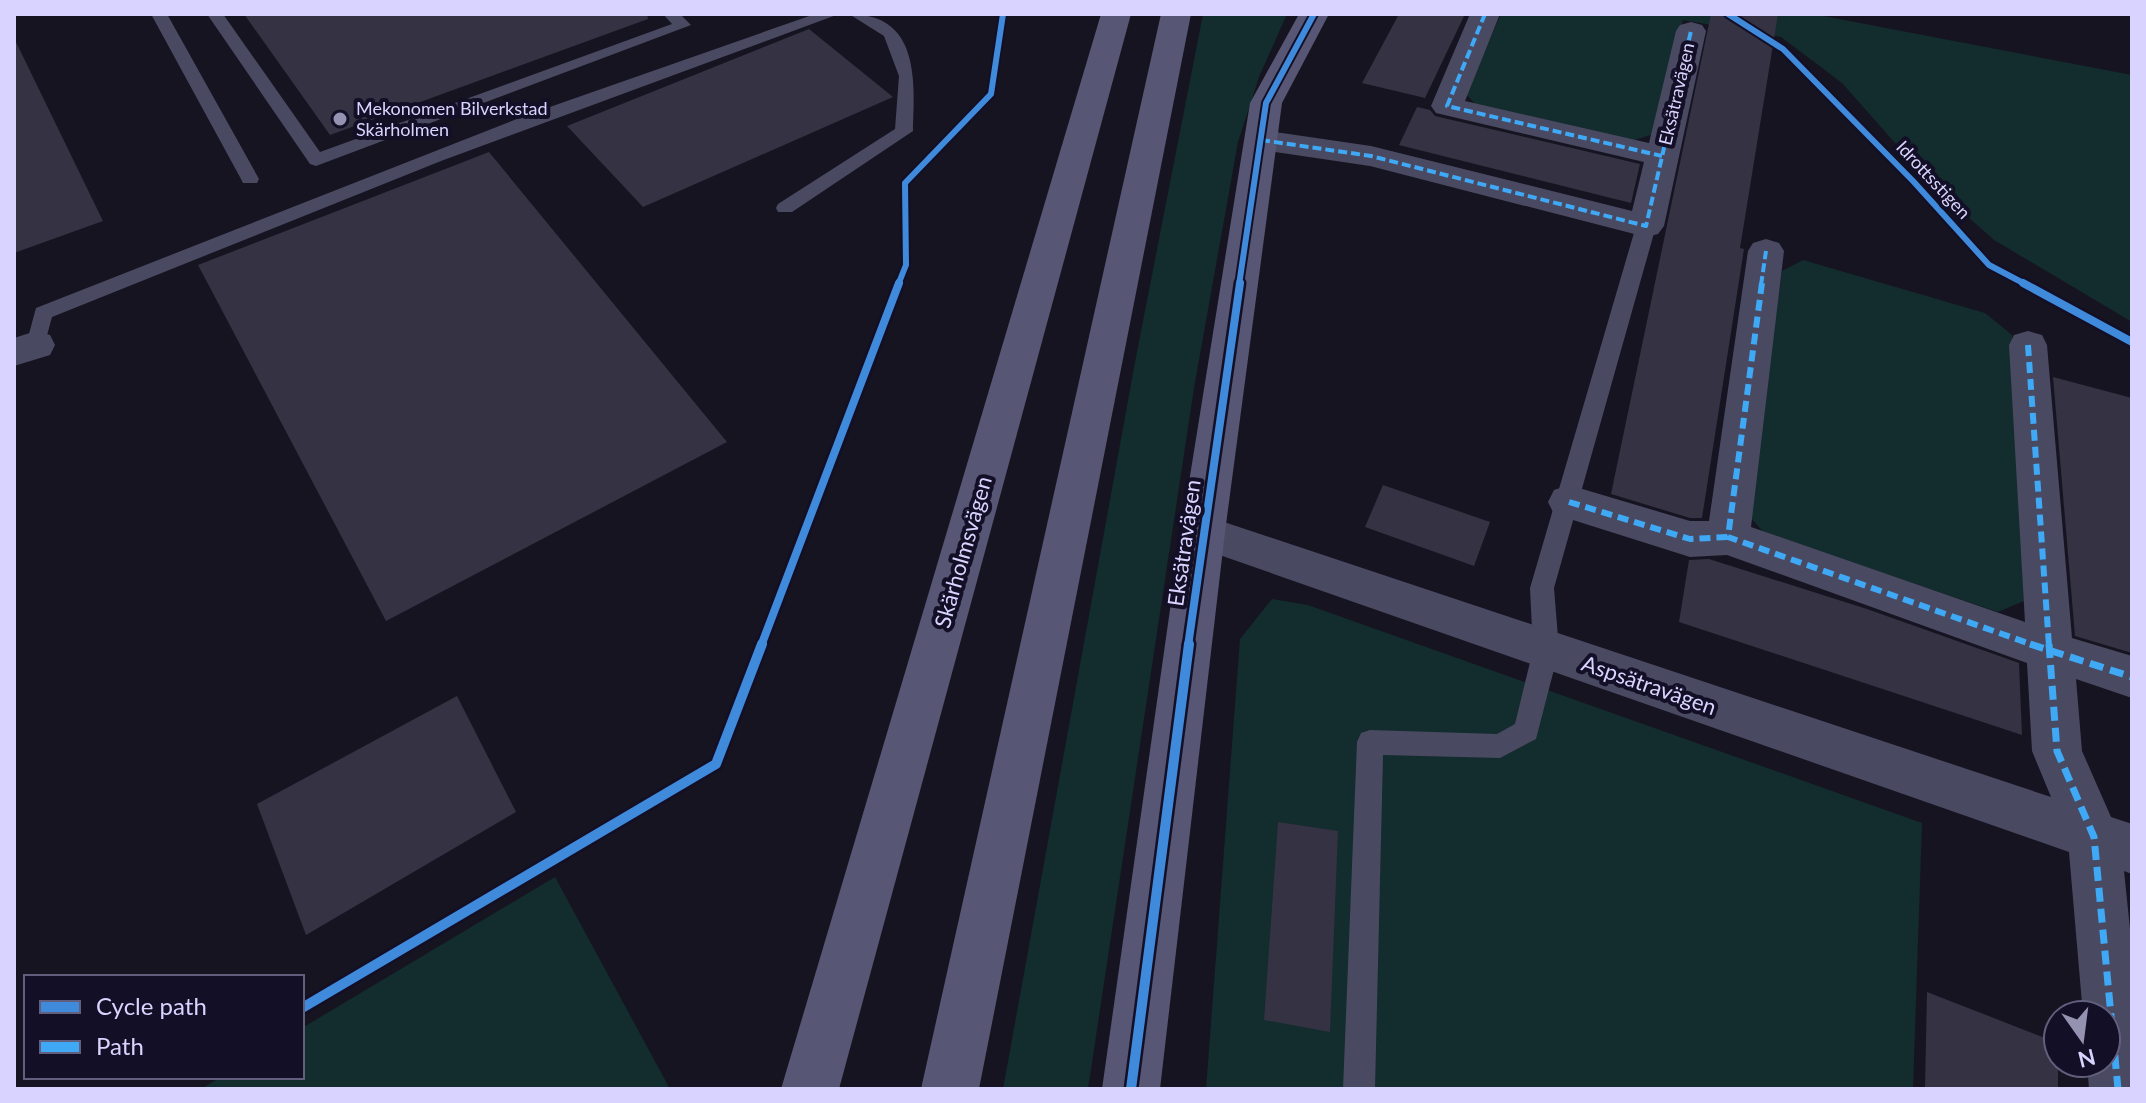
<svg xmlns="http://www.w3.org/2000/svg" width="2146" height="1103" font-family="Lato,sans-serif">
<rect width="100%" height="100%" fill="#161421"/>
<!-- green -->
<g fill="#132c2d">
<polygon points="1203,14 1287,14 1259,77 1238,142 1194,388 1088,1089 1003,1089 1135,362"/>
<polygon points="1501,14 1813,14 2132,75 2132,322 1994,240 1933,186 1842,83 1781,37 1683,20 1654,134 1631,141 1475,104 1466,94"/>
<polygon points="1803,260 1985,313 2012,335 2024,601 1998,612 1764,533 1747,513 1782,271"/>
<polygon points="1272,599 1308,605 1922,823 1913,1089 1206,1089 1240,639"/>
<polygon points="555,877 670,1089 201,1089 221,1077 302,1077 302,1028"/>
</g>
<!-- building -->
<g fill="#343243">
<polygon points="244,14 647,14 648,19 330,135"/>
<polygon points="1399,14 1465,14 1425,98 1362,83"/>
<polygon points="1711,14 1778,14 1740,248 1744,249 1702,518 1690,518 1611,494"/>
<polygon points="809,29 893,97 643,207 567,126"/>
<polygon points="14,38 103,221 14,253"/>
<polygon points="1417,107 1430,110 1435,116 1640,164 1631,203 1399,145"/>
<polygon points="489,152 727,442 386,621 198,265"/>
<polygon points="2053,377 2132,398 2132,653 2075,636"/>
<polygon points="1383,485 1490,522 1474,566 1365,527"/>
<polygon points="1709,559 1867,609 2019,663 2022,735 1679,622 1689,560"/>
<polygon points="457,696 516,812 306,935 257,804"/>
<polygon points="1278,822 1338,831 1330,1032 1264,1020"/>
<polygon points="1927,992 2058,1043 2058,1089 1925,1089"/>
</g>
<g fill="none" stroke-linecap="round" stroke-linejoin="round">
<!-- lane -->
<g fill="#4a4962" fill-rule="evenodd">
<polygon points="151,14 167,14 259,179 257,183 243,183 241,179"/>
<polygon points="207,14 223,14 320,152 672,24 663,14 680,14 691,25 316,166 310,164"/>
<polygon points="815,14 839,14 441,161 52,317 43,350 29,350 26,345 36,308 527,115"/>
<path d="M849 14C919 14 915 79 913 131L792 212H778L776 208 778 204 895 129 899 76 884 36Z"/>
<polygon points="1646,220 1656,226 1554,588 1559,650 1536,739 1500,758 1383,755 1375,1089 1343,1089 1357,742 1361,733 1370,730 1497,734 1515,724 1533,650 1530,588 1636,226"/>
</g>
<!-- street -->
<g fill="#4a4962" fill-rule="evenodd">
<polygon points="1470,14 1500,14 1465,101 1649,143 1676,31 1680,25 1691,22 1702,25 1706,31 1664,226 1658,234 1646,237 1370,166 1261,150 1249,147 1245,140 1249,133 1261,130 1371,146 1632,211 1644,162 1436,113 1431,106"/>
<polygon points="1766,239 1779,243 1784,251 1751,527 2025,622 2009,345 2014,335 2028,331 2042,335 2047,345 2072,638 2132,656 2132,698 2076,679 2082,751 2111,817 2132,824 2132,874 2124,871 2132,948 2132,1089 2089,1089 2087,1063 2106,1063 2106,1015 2083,1015 2069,852 1188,544 1181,532 1188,520 1203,515 2051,797 2032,751 2027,663 1727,555 1690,557 1554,514 1548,502 1554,490 1569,485 1690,521 1709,521 1748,251 1753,243"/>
<polygon points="36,331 50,335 55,345 50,355 14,366 14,338"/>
</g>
<!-- secondary -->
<g fill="#575674" fill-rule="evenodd">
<polygon points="1101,14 1131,14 839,1089 781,1089"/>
<polygon points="1161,14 1191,14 979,1089 921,1089"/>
<polygon points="1299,14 1329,14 1282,103 1225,532 1160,1089 1102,1089 1181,532 1250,103"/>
</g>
<!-- quiet-far2 -->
<g stroke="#3fa9f5" stroke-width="4" stroke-dasharray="9 4" stroke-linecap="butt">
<polyline points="1485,14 1447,106 1662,156"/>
<polyline points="1261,140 1371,156 1646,226 1691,31"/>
<polyline points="1761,285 1766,251"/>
</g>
<!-- quiet-far1 -->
<g stroke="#3fa9f5" stroke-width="6" stroke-dasharray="11 6" stroke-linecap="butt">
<polyline points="1762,283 1728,537 2036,646"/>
<polyline points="2028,345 2049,646"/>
<polyline points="1569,502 1690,539 1728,537"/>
</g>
<!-- quiet -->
<g stroke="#3fa9f5" stroke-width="7" stroke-dasharray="14 7" stroke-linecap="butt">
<polyline points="2030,644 2132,677"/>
<polyline points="2049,644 2057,751 2094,837 2118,1089"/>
</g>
<defs>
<g id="cycleway-far2">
<polyline points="1728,14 1783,49 1913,181 1989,265 2027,285"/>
<polyline points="898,285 906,265 905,183 991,94 1003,14"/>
<polyline points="1239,285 1266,103 1314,14"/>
</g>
<g id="cycleway-far1">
<polyline points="2023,283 2132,342"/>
<polyline points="761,646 899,283"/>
<polyline points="1188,646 1240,283"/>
</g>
<g id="cycleway">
<polyline points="302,1008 716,764 762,644"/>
<polyline points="1131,1089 1189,644"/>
</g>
</defs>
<!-- cycleway-far2 casing -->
<use href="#cycleway-far2" stroke="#130f26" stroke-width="10"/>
<!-- cycleway-far1 casing -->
<use href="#cycleway-far1" stroke="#130f26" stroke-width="13"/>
<!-- cycleway casing -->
<use href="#cycleway" stroke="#130f26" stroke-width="15"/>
<!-- cycleway-far2 -->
<use href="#cycleway-far2" stroke="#408adc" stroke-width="6"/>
<!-- cycleway-far1 -->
<use href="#cycleway-far1" stroke="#408adc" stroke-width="8"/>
<!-- cycleway -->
<use href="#cycleway" stroke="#408adc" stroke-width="10"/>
</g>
<!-- markers -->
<circle fill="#9591b1" stroke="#130f26" stroke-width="3" cx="340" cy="119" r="8"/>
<g text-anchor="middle" stroke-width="8" stroke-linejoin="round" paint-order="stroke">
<!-- far-street labels -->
<g font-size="18" fill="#d9d4ff" stroke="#130f26">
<text transform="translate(1677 94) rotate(-77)" y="6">Eksätravägen</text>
<text transform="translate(1933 180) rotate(47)" y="6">Idrottsstigen</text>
</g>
<!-- far-poi labels -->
<g font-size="18" fill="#d9d4ff" stroke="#130f26" text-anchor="start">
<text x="356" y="115">Mekonomen Bilverkstad<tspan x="356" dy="21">Skärholmen</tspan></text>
</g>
<!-- street labels -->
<g font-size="22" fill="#d9d4ff" stroke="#130f26">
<text transform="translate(1184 543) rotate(-82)" y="8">Eksätravägen</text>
<text transform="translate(963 552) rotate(-74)" y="8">Skärholmsvägen</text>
<text transform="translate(1649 685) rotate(19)" y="8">Aspsätravägen</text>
</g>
</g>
<!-- border -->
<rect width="2146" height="1103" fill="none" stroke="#d9d4ff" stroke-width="32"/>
<!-- legend -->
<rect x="24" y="975" width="280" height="104" fill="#130f26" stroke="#625e7d" stroke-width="2"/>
<rect x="40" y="1001" width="40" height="12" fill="#408adc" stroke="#625e7d" stroke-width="2"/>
<text x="96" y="1015" font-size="24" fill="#d9d4ff">Cycle path</text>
<rect x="40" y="1041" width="40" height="12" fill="#3fa9f5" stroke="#625e7d" stroke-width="2"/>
<text x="96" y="1055" font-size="24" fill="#d9d4ff">Path</text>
<!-- north arrow -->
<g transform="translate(2082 1039) rotate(166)"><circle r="38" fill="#130f26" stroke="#625e7d" stroke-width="2"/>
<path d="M0-6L14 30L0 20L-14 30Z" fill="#9591b1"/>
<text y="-12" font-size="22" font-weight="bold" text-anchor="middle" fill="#d9d4ff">N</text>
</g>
</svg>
